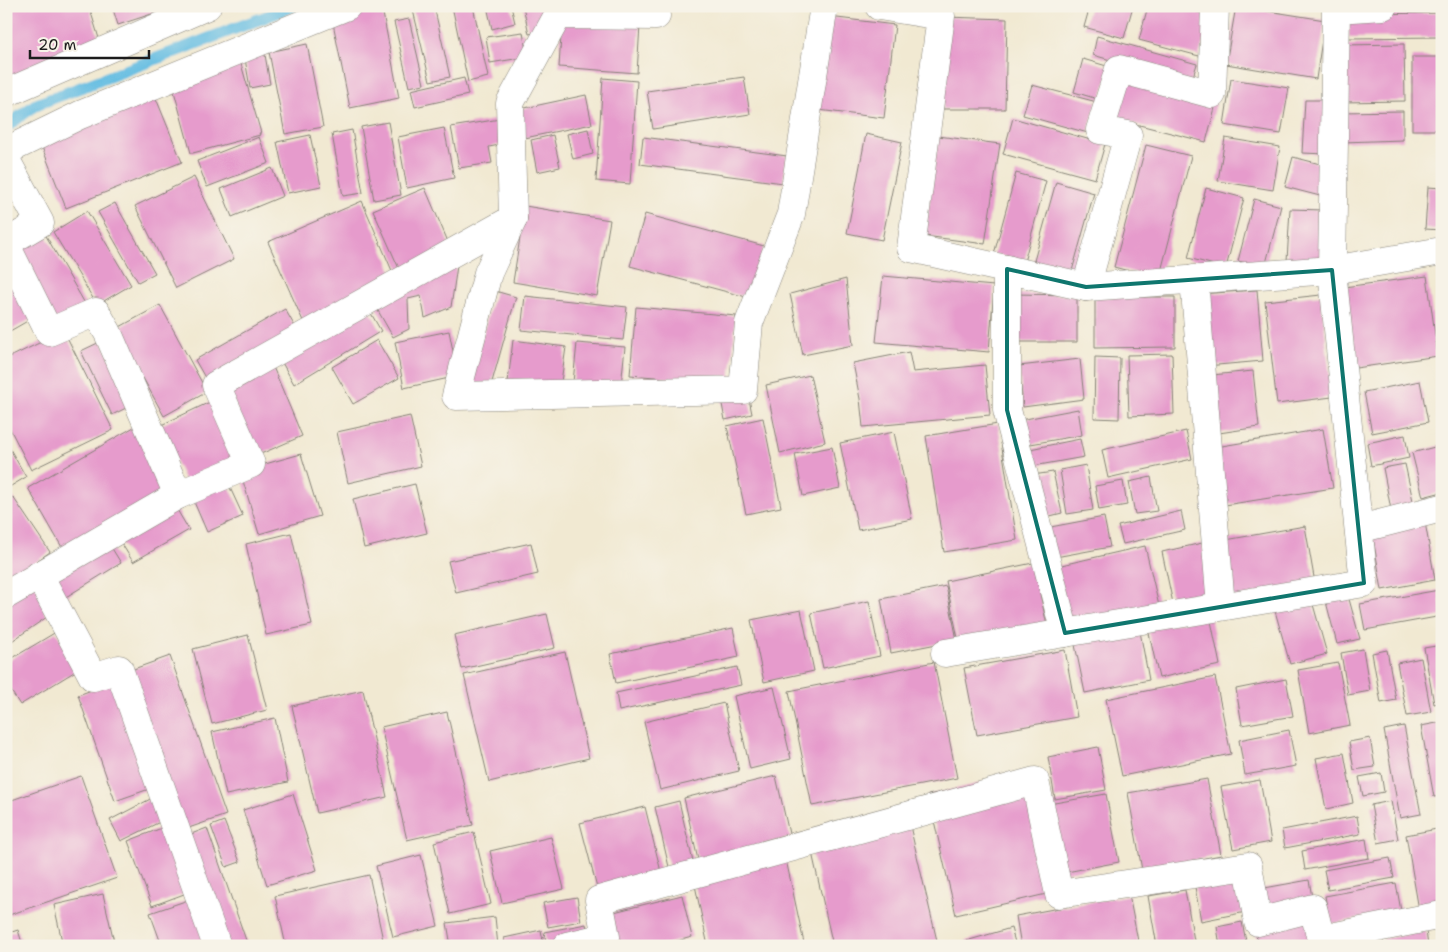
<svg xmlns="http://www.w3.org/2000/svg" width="1448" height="952" font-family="'Shantell Sans',sans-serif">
<rect width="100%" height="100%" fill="#f7f3e8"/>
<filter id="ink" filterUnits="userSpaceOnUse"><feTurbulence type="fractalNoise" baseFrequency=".02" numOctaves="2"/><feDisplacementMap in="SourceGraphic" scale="10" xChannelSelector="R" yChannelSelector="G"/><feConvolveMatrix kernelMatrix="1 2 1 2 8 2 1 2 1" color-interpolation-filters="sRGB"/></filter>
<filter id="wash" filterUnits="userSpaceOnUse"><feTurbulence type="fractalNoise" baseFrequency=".0096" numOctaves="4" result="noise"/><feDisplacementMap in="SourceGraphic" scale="20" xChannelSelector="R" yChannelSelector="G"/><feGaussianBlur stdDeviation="1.12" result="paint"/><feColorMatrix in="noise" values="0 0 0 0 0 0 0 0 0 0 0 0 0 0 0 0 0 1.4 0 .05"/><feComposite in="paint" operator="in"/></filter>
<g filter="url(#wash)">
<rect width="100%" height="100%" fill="#f1e9d2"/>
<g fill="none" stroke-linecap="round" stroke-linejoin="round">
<!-- stream -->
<polyline stroke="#65bde2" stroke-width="12" points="6,127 35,105 294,6"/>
</g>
<g id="blocks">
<!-- building -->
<g fill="#e69bcc">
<polygon points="6,6 89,6 101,45 6,79"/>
<polygon points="112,6 173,6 173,7 118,25"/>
<polygon points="412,6 434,6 450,77 430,81"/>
<polygon points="452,6 473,6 488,77 468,82"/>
<polygon points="487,6 511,6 515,23 492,29"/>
<polygon points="523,6 544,6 549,30 529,34"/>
<polygon points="1090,6 1133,6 1124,38 1084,27"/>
<polygon points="1148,6 1178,6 1211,16 1199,56 1139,40"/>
<polygon points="1236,6 1325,20 1316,79 1226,64"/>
<polygon points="382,8 399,98 350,108 332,18"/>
<polygon points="1441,13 1441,37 1349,38 1349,14"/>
<polygon points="829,17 895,25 884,118 818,110"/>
<polygon points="945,17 1007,19 1005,109 943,109"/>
<polygon points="409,19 424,84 409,87 394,22"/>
<polygon points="562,20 640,25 637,73 559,67"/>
<polygon points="523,32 527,57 490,63 486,37"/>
<polygon points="1097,36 1197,64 1191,83 1093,55"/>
<polygon points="307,44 323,127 285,134 269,52"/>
<polygon points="1404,44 1405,101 1342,102 1342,45"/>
<polygon points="264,49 270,84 250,88 244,53"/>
<rect x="1412" y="57" width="30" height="73"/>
<polygon points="1083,59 1110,67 1101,100 1074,92"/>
<polygon points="241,64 261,133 259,133 260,135 193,153 191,153 172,84"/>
<polygon points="744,77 750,114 653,129 647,91"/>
<polygon points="464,78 468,95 415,107 411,90"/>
<polygon points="603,78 637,81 630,184 596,181"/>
<polygon points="1231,79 1289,88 1281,134 1224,125"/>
<polygon points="1126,80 1216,104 1206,142 1116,119"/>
<polygon points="1032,85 1097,102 1088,133 1023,115"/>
<polygon points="153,91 182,162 66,208 38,137"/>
<polygon points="586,95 592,124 525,138 520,109"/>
<polygon points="1305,100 1330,100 1327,154 1302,153"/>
<polygon points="1403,111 1403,140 1342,142 1341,112"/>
<polygon points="506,118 510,143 489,147 492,163 459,168 451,127"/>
<polygon points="1013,118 1105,144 1095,179 1003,154"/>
<polygon points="388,122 401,195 374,200 361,127"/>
<polygon points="444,128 454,178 407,188 398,137"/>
<polygon points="588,129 593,154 573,159 567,134"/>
<polygon points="352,130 363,193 343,196 332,134"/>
<polygon points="866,134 902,142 882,240 847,233"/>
<polygon points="310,135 321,186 288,193 277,142"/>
<polygon points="553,135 560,167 537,172 531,140"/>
<polygon points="938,136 1000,144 985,244 925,236"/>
<polygon points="259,137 269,163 207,187 197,161"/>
<polygon points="643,137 787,156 783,183 640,164"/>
<polygon points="1225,138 1280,147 1273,190 1218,181"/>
<polygon points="1146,145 1191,156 1159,279 1114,267"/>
<polygon points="1293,157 1328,166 1320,196 1285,187"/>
<polygon points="272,168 283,196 232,217 221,189"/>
<polygon points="1016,173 1046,181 1024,262 994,254"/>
<polygon points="194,177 234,259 176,288 135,206"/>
<polygon points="1056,182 1094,193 1070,278 1032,268"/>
<polygon points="1428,187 1442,188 1442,230 1425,229"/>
<polygon points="425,188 452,251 401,273 373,210"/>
<polygon points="1206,188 1244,198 1226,268 1188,258"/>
<polygon points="1254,199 1281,206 1265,267 1238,261"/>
<polygon points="362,201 396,280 303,321 268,242"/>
<polygon points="115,203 155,273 138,282 98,212"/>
<polygon points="525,206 610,220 597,296 513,282"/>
<polygon points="1290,209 1323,210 1321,262 1287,261"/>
<polygon points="87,211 131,285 97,305 53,232"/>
<polygon points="645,214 764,246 750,298 630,266"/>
<polygon points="45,234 87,307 56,324 15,251"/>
<polygon points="459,252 451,307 425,318 421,296 408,299 409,329 393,337 373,302"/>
<polygon points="6,262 38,315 10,331 6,325"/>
<polygon points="883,276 994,286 989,352 876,342"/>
<polygon points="1427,276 1438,356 1356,368 1344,287"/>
<polygon points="846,279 853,345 803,355 790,294"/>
<polygon points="1257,290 1263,361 1206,366 1200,294"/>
<polygon points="495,291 516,297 490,389 469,383"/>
<polygon points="1014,294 1077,295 1077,342 1014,342"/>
<polygon points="1321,295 1332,397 1277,404 1265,301"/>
<polygon points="525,296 627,307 623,340 521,330"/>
<polygon points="1095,297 1175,297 1175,347 1095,348"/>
<polygon points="160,305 207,392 164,416 116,329"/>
<polygon points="636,307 736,316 730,383 630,375"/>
<polygon points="368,308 381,331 294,384 280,359"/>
<polygon points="285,309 298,332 208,383 195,360"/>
<polygon points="64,331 113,430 31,470 6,421 6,359"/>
<polygon points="449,331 458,376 404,388 395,342"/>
<polygon points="377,340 399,378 353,404 332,367"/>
<polygon points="513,340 566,347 560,389 508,382"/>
<polygon points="102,341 132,405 112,415 81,351"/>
<polygon points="577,343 625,347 621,386 573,382"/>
<polygon points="909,352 913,372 985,365 990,415 863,427 860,399 853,363"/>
<polygon points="1172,354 1174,414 1129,416 1127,355"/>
<polygon points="1095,357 1120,358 1119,419 1094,418"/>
<polygon points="1080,359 1084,399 1023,407 1019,366"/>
<polygon points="273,367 302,436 256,456 227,386"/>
<polygon points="1253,371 1259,427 1219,433 1212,375"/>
<polygon points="810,375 825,442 780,453 766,385"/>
<polygon points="1420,381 1428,422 1372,433 1364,392"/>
<polygon points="748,394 752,414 725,420 721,399"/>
<polygon points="212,401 238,459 186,483 159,426"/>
<polygon points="1078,409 1082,435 1025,445 1020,420"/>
<polygon points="410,416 421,466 348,483 337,432"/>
<polygon points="763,418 781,507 746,514 727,426"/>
<polygon points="998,424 1017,540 944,552 926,436"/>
<polygon points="134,427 169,489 63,549 28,488"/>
<polygon points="1323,429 1333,488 1225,505 1216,447"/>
<polygon points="1186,431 1192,459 1108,478 1102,450"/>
<polygon points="894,432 912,519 858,530 840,443"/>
<polygon points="1405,435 1409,458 1371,466 1367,443"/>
<polygon points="1080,439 1084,457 1028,467 1025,450"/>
<polygon points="6,442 26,477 6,489"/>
<polygon points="1442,445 1442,492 1423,497 1412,453"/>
<polygon points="832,447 840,488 803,496 795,454"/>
<polygon points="301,454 320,516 259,534 240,471"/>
<polygon points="1405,464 1415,510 1392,515 1383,468"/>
<polygon points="1086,465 1093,510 1067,514 1060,470"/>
<polygon points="1053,472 1062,513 1042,518 1033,475"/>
<polygon points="1151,477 1157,511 1135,514 1129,482"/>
<polygon points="226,479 243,516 207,532 191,495"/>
<polygon points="1123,481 1127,505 1099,510 1095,486"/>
<polygon points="415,484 427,533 364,548 353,499"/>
<polygon points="13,497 50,552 6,582 6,501"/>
<polygon points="173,503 189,530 133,562 117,536"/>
<polygon points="1181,511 1185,530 1123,544 1118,526"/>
<polygon points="1104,517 1110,547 1050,558 1045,528"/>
<polygon points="1425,522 1435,580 1382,590 1372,532"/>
<polygon points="1305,526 1315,583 1230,599 1220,541"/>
<polygon points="291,533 312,625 266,635 246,544"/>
<polygon points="108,542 121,563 61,600 47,578"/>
<polygon points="531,543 538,574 456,593 448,561"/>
<polygon points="1202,543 1214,600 1174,608 1162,552"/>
<polygon points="1145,546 1159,606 1070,625 1057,566"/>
<polygon points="1033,563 1047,625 959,643 946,581"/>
<polygon points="35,583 47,617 6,645 6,604"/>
<polygon points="946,586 957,640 891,653 881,599"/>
<polygon points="1439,590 1442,616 1365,630 1360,604"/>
<polygon points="1347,592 1360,639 1337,644 1325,598"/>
<polygon points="869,601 880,656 823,668 811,613"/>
<polygon points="1312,601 1327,654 1290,664 1275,611"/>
<polygon points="801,610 814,671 764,682 751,620"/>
<polygon points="547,614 555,648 462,669 454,635"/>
<polygon points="1210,616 1220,665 1159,678 1148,629"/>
<polygon points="1139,626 1149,680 1085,693 1074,640"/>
<polygon points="733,628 739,657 616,683 610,654"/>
<polygon points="56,632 79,669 20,705 6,683 6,662"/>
<polygon points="248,635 267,710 212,724 193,649"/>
<polygon points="1442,645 1442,702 1434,704 1424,648"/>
<polygon points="1363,649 1370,691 1348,695 1341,653"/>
<polygon points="1065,650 1077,717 977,735 964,668"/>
<polygon points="1387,650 1396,700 1381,703 1372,653"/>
<polygon points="565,652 589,758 489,782 464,675"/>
<polygon points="170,656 226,815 183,830 128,671"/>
<polygon points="1421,658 1431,712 1407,716 1397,663"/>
<polygon points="934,662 957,778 812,806 789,691"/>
<polygon points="1338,663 1350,725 1309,733 1298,670"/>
<polygon points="737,667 741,685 619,711 616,693"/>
<polygon points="1215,677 1231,754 1122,776 1106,699"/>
<polygon points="1286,679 1293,716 1242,725 1236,689"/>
<polygon points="114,682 152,788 115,801 78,695"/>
<polygon points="774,687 791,759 750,769 734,696"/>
<polygon points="363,690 387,797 317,813 292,706"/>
<polygon points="724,703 739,771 660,790 644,722"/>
<polygon points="447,712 473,825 407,840 381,727"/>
<polygon points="275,718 288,782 226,795 212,732"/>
<polygon points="1442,722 1442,796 1434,797 1421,726"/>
<polygon points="1404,726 1421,814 1400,818 1384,730"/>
<polygon points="1289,730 1296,766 1245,775 1239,740"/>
<polygon points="1370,738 1375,767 1354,770 1349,742"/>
<polygon points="1098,747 1106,790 1055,799 1048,757"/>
<polygon points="1344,753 1353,803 1326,809 1316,758"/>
<polygon points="1028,773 1055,892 956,915 928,795"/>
<polygon points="1381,773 1384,792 1363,796 1359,777"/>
<polygon points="81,776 117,878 6,916 6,802"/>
<polygon points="776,776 790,838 698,860 684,798"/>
<polygon points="1207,779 1221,855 1142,870 1128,793"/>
<polygon points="1260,780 1271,842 1233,849 1221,787"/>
<polygon points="293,794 317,870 267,885 243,810"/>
<polygon points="1106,794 1119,862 1056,874 1043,805"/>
<polygon points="158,795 170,817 121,841 110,820"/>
<polygon points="679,801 693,862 669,867 655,807"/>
<polygon points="1391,801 1398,839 1378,843 1371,805"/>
<polygon points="645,807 662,876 598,892 580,823"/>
<polygon points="1357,816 1360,834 1285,848 1282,830"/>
<polygon points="224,821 240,862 226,867 211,826"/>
<polygon points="167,826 192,891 152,906 128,841"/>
<polygon points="910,826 938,945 833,946 811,848"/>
<polygon points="207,828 248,946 225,946 186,836"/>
<polygon points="1442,828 1442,906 1419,910 1406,835"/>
<polygon points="474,832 491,904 450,914 434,842"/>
<polygon points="551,837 564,889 502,903 490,851"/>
<polygon points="1366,839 1369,858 1305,870 1302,851"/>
<polygon points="421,855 438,926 393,937 376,866"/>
<polygon points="785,855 804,943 789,946 708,946 693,876"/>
<polygon points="1390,858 1394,878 1328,890 1324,870"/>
<polygon points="369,875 383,940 355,946 286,946 275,896"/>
<polygon points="1240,879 1246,912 1201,921 1195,887"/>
<polygon points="1309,880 1313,903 1263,912 1259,889"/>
<polygon points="1396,883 1401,911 1330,924 1325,896"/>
<polygon points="1185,890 1195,946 1157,946 1148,896"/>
<polygon points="103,894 115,946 63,946 54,905"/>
<polygon points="682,895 692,937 658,946 617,946 610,913"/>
<polygon points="1129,895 1139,946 1021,946 1016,916"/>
<polygon points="577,897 581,921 548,927 543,903"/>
<polygon points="194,898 210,946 162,946 150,913"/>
<polygon points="495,917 498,946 451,946 447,923"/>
<polygon points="1309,919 1315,946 1258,946 1255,929"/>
<polygon points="1242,922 1247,946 1220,946 1217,927"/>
<polygon points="586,924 589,939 547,946 544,932"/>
<polygon points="1011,928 1016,946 968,946 966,941"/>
<polygon points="18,930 23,946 6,946 6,934"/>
<polygon points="541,930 544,946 505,946 504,938"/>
<polygon points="1426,931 1428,946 1384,946 1383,939"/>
</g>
</g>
</g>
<g filter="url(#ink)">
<use href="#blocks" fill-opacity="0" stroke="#868277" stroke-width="1"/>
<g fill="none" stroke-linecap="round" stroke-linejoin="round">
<defs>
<g id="minor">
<polyline points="879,6 941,16 911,248 1086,287 1332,270 1442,251"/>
<polyline points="6,93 207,6"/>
<polyline points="6,151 80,115 347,6"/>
<polyline points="6,160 40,223 6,243"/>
<polyline points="513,219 488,273 456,396 743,390 749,323 791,214 824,6"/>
<polyline points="6,245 49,332 96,312 108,333 178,495 6,595"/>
<polyline points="1007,269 1007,410 1065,633"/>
<polyline points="1194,279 1221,606"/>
<polyline points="1086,287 1128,135 1100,130 1119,69 1212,94 1215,6"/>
<polyline points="178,495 251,464 216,385 513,219 510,103 558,15 656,16 654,6"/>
<polyline points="1359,529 1442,508"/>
<polyline points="39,575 93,677 119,669 217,946"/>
<polyline points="945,653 1364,583 1332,270 1336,9 1383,6"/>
<polyline points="567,946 606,937 599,900 1035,781 1059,894 1248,866 1258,922 1313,908 1321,939 1442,915"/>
</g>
</defs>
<!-- minor casing -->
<use href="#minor" stroke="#868277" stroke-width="29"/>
<!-- minor -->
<use href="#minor" stroke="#fff" stroke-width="28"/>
</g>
</g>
<!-- marked area -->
<path fill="none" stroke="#0f766e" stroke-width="4" stroke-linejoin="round" d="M1007 269 1086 287 1332 270 1364 583 1065 633 1007 410Z"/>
<!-- margin -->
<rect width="1448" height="952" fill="none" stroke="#f7f3e8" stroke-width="25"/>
<!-- scale -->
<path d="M30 50v8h119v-8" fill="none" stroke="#1c1c1c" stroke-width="2.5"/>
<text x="38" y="50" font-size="15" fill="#1c1c1c" stroke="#f7f3e8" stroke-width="4" paint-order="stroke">20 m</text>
</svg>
